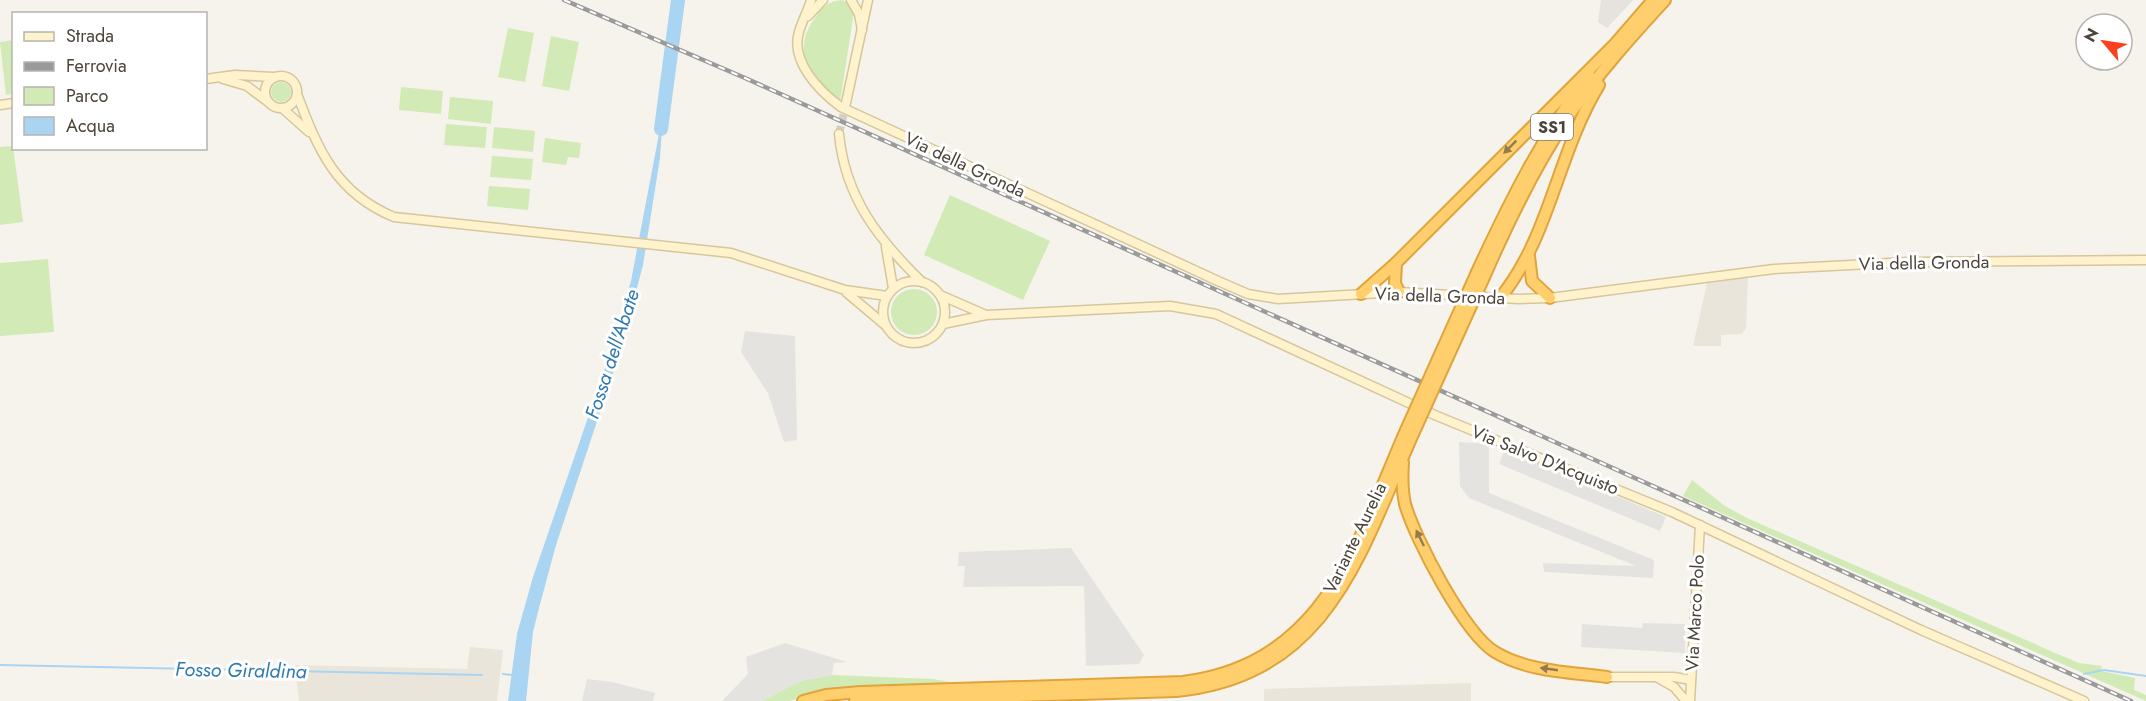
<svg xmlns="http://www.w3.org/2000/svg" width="2146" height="701" font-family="Jost,sans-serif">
<rect width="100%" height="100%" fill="#f6f3ec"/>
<!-- residential -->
<g fill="#eae5da">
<polygon points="1748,277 1746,328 1742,334 1721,335 1721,346 1693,346 1707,283"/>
<polygon points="470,647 503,650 497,701 299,701 295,665 467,669"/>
<polygon points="1471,683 1471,701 1264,701 1264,689"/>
</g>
<!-- industrial -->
<polygon fill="#e6e2dd" points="1601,0 1633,0 1607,28 1598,22"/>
<!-- green -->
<g fill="#d2eab5">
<path d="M841 0 848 2 854 12 840 102C833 98 828 91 822 86 803 64 796 43 815 18 821 8 829 1 841 0Z"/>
<polygon points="508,28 534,33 525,82 498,77"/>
<polygon points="551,36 579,42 569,91 542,86"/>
<polygon points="13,40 13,94 6,95 0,42"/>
<circle cx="281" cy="92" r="10"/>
<polygon points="401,87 443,91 441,114 399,110"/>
<polygon points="450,97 493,101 491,124 448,119"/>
<polygon points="446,124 487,127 485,148 444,145"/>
<polygon points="494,127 535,131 533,152 492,148"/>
<polygon points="545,138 581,143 579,158 568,157 566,165 542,162"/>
<polygon points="13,146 23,222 0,225 0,147"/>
<polygon points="492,156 533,159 531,180 490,177"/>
<polygon points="489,186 530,189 528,210 487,206"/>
<polygon points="950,195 1050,241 1023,300 924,255"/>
<polygon points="48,259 54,332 0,336 0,263"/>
<circle cx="914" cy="312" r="23"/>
<polygon points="1692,480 1725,506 1747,518 2060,655 2079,663 2102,666 2101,671 2135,678 2134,690 2146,695 2146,701 1683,496"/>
<polygon points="832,675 933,679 955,683 813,694 790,701 762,701 800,681"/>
</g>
<!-- parking -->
<g fill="#e5e3e0">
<polygon points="745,331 795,336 797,440 784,442 768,393 741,352"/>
<polygon points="1459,442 1489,444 1489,493 1654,560 1653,578 1544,572 1543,563 1636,566 1469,498 1460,486"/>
<polygon points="1505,449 1666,517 1660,531 1499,464"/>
<polygon points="1071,548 1144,655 1139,664 1086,666 1084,586 963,587 965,566 958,566 959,552"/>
<polygon points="1643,623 1685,624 1685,653 1581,647 1582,624 1642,628"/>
<polygon points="785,643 847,662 834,663 832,675 800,681 762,701 722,701 748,674 746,657"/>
<polygon points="587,679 612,682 655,693 653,701 582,701"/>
</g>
<!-- water -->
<polygon fill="#a9d4f2" points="663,113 660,158 643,265 619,355 556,545 539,608 533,632 526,701 508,701 517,634 533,577 613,345 631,281"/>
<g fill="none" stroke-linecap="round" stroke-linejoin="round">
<!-- stream -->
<g stroke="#a9d4f2" stroke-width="2">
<polyline points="0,665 482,675"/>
<polyline points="503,674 512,675"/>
<polyline points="2084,674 2104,670 2146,676"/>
</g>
<!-- river -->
<polyline stroke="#a9d4f2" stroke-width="14" points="661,129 678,0"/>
<!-- secondary-tunnel -->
<polyline stroke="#d4d0c8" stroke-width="8" stroke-dasharray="8 4" stroke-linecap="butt" points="839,134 846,104"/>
<defs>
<g id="secondary">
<path d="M811 0C808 11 802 21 799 32 790 61 819 91 841 107L1218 281 1248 294 1278 299 1399 292 1519 299 1550 298 1774 269 1908 262 2146 260"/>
<polyline points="851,0 859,14 862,30"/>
<polyline points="808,16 823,0"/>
<circle cx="281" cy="92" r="16"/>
<polyline points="206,79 235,75 273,77"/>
<polyline points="223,79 247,86 267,101"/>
<path d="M297 94C318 150 336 193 394 217L731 253 845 290 887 296"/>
<polyline points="846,103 868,0"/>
<polyline points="0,105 14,103"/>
<polyline points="282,108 309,132"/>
<path d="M839 134C845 197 878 239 922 282"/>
<polyline points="886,247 893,288"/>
<circle cx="914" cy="312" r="31"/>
<polyline points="847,293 885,325"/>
<polyline points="940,295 986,315"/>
<polyline points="943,324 986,315 1170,306 1216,314 1437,416 1672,512 1921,630 2084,701"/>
<polyline points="1607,677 1674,677 1691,680"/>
<polyline points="1658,678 1674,687 1686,701"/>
<polyline points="1690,701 1700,525"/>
</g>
<g id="highway">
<polyline points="1608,52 1653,0"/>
<polyline points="1529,256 1532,281 1550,298"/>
<polyline points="1396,263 1395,283 1399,292"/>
<path d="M1477 272C1509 203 1542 136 1589 75"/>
<path d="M1485 275C1509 220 1535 166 1568 117 1597 75 1631 37 1665 0"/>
<polyline points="1361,294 1396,263 1612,47"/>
<path d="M1500 298C1550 237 1557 154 1599 85"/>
<path d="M1403 463C1402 477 1402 490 1405 504 1415 539 1465 634 1495 652 1528 672 1570 672 1607 677"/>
<path d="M803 701 826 695 860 692 1183 682C1326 663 1356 544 1406 430"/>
<path d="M855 701 1176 691C1328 676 1360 554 1413 434"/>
</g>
</defs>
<!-- secondary casing -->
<use href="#secondary" stroke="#d6c79b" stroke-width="11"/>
<!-- highway casing -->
<use href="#highway" stroke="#e0a43c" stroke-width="14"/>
<!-- secondary -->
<use href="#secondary" stroke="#fff3cd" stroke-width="8"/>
<!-- highway -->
<use href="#highway" stroke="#ffcf6e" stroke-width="10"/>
<defs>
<polyline id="rail" points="564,0 745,78 2131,701"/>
</defs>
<!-- rail casing -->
<use href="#rail" stroke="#9a9a9a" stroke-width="4.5"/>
<!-- rail -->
<use href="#rail" stroke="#fff" stroke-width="2" stroke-dasharray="7" stroke-linecap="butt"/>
<defs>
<g id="highway-bridge">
<polyline points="1406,430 1477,272"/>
<polyline points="1413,434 1485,275"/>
</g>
</defs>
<!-- highway-bridge casing -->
<use href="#highway-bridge" stroke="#e0a43c" stroke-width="14" stroke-linecap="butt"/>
<!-- highway-bridge -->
<use href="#highway-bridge" stroke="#ffcf6e" stroke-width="10"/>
</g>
<!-- one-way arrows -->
<defs><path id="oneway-solid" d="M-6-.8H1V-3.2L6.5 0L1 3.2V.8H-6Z" transform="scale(1.5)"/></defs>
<g fill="#937c4e">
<use href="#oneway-solid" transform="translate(1510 147) rotate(135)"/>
<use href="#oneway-solid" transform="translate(1420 538) rotate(-116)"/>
<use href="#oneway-solid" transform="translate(1549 669) rotate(-172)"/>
</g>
<g text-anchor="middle" stroke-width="6" stroke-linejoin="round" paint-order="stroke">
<!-- shield labels -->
<rect fill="#fff" stroke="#817c74" stroke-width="1.5" x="1531" y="114" width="42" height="26" rx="4.5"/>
<g font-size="16" font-weight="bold" fill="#4b4439">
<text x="1552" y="133">SS1</text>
</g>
<!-- street labels -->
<g font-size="18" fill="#4b4439" stroke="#fff">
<text transform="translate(965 165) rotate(25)" y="6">Via della Gronda</text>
<text transform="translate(1924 263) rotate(-1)" y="6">Via della Gronda</text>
<text transform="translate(1440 296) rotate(2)" y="6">Via della Gronda</text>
<text transform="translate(1545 460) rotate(22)" y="6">Via Salvo D'Acquisto</text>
<text transform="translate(1355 538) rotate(-64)" y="6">Variante Aurelia</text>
<text transform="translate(1695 613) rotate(-87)" y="6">Via Marco Polo</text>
</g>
<!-- water labels -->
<g font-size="20" font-style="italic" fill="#2e7ab2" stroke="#fff">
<text transform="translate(612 354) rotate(-72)" y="7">Fossa dell'Abate</text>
<text transform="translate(241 670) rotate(1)" y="7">Fosso Giraldina</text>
</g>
</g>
<!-- legend -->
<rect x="12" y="12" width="195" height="138" fill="#ffffff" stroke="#b7b4b0" stroke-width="1.5"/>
<rect x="24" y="32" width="30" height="9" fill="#fff3cd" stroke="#b7b4b0" stroke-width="1.5"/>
<text x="66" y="42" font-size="18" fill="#4b4439">Strada</text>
<rect x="24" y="62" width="30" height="9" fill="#9a9a9a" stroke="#b7b4b0" stroke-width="1.5"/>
<text x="66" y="72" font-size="18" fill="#4b4439">Ferrovia</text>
<rect x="24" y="87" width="30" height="18" fill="#d2eab5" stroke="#b7b4b0" stroke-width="1.5"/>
<text x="66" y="102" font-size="18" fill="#4b4439">Parco</text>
<rect x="24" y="117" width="30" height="18" fill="#a9d4f2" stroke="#b7b4b0" stroke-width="1.5"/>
<text x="66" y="132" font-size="18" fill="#4b4439">Acqua</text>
<!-- north arrow -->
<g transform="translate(2104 42) rotate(299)"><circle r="28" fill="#ffffff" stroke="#b7b4b0" stroke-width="1.5"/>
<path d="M0-4.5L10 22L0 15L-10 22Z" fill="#fc3f1d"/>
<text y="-9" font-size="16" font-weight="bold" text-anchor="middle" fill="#4b4439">N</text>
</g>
</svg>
